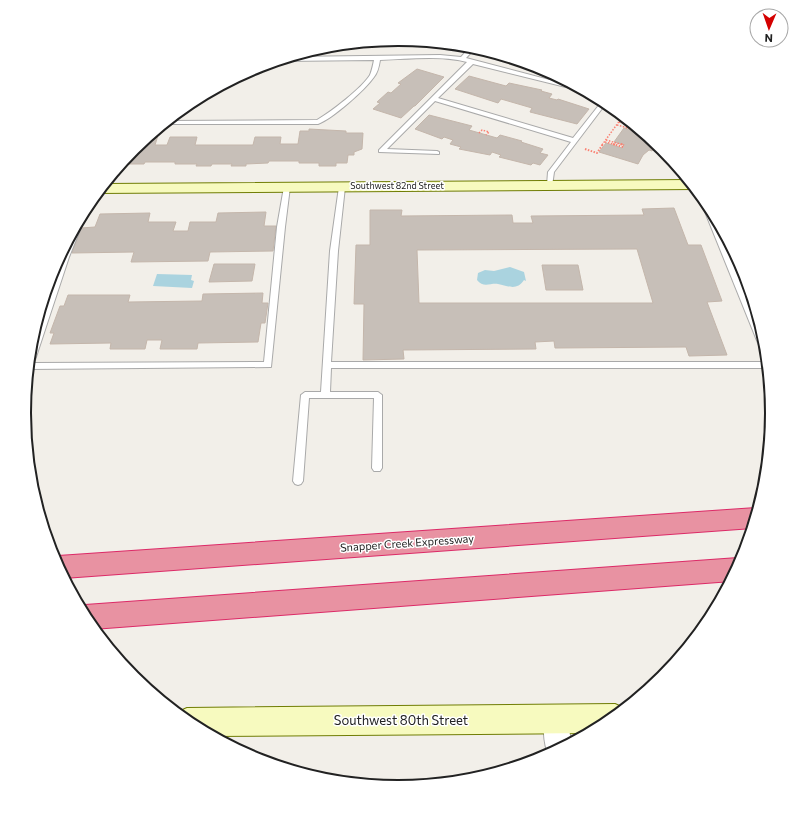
<svg xmlns="http://www.w3.org/2000/svg" width="797" height="827" font-family="Commissioner,sans-serif">
<rect width="100%" height="100%" fill="#f2efe9"/>
<!-- water -->
<g fill="#aad3df">
<path d="M510 267 524 272 526 281 524 280C517 291 508 286 498 284 490 283 483 288 477 280L478 273 485 270 494 271Z"/>
<polygon points="157,274 192,275 191,280 194,281 192,288 153,286"/>
</g>
<!-- building -->
<g fill="#c7bfb8" stroke="#c4b6ab" fill-rule="evenodd">
<polygon points="493,53 542,68 545,69 511,62 512,60 491,54"/>
<polygon points="417,69 444,77 415,106 414,106 401,118 373,109 380,103 377,102 388,92 391,93 401,84 398,83"/>
<polygon points="469,76 506,86 509,83 542,90 541,91 552,94 549,98 557,100 558,99 589,109 577,124 530,112 532,108 501,99 498,103 455,89"/>
<polygon points="429,115 472,126 469,130 497,138 500,135 522,141 521,142 543,149 540,153 548,155 540,165 533,163 531,165 499,157 501,155 492,152 490,155 459,149 461,147 450,144 453,140 444,137 442,139 415,129"/>
<polygon points="624,128 636,131 638,128 657,144 652,151 649,150 643,155 638,164 599,152 606,143 622,148 624,145 614,142"/>
<polygon points="309,129 346,131 346,133 363,133 362,149 354,152 354,155 348,155 347,163 336,163 336,166 319,166 319,163 299,163 299,161 269,161 268,163 246,164 246,166 231,166 232,164 212,164 211,166 196,166 197,164 175,164 175,162 145,162 144,164 122,164 119,167 134,149 154,132 159,132 155,145 167,145 170,137 197,137 195,145 253,145 255,137 281,137 280,144 298,144 300,131 309,131"/>
<path d="M674 208 688 245H701L722 301 707 302 727 355 689 356 686 347 555 348 554 341 535 342 536 349 403 350 404 359 363 360 364 304H354L356 245H370V210H402L401 216 512 215 513 223H533L531 216 644 215 642 209ZM637 249 653 303H419L417 250Z"/>
<polygon points="266,212 264,226 276,226 273,251 210,252 208,261 131,262 134,252 72,253 81,228 95,227 100,214 150,213 148,222 176,222 173,231 188,231 190,222 216,222 218,213"/>
<polygon points="214,264 255,264 252,281 209,282"/>
<polygon points="542,265 578,265 583,290 546,290"/>
<polygon points="263,293 262,303 268,303 265,323 261,323 258,342 198,343 197,349 160,349 162,340 147,340 145,349 110,349 111,343 50,344 54,333 50,333 60,306 64,306 68,295 130,295 128,302 202,301 203,294"/>
</g>
<g fill="none" stroke-linecap="round" stroke-linejoin="round">
<defs>
<g id="lane">
<polygon points="389,40 389,42 387,43 373,41"/>
<path d="M471 46 476 47 466 58 580 88 590 93 473 64 438 98 573 138 603 100 607 102 554 172 552 186H548L547 185 548 172 571 142 435 101 387 149 437 151 439 152V154L379 152V150L467 62C440 55 408 59 380 60 379 66 378 72 374 77 365 90 332 119 318 124H163L167 121 317 120C331 112 362 88 370 75 372 70 373 65 374 60L284 61 281 60 289 57 440 55 461 57Z"/>
<polygon points="287,185 290,187 285,227 271,367 28,369 31,347 61,257 83,213 86,215 69,257 34,363 264,362 277,227 284,187"/>
<polygon points="342,185 345,187 338,251 331,362 768,362 769,368 331,368 330,392 378,392 382,395 382,468 380,471 374,471 372,468 374,398 309,398 303,481 301,484 298,485 295,484 293,481 301,395 305,392 321,392 330,251 339,187"/>
<polygon points="701,195 710,206 766,343 768,361 764,358 699,197"/>
</g>
<path id="street" d="M556 707 565 710 568 719 571 744 549 756C543 743 542 723 547 710Z"/>
<g id="secondary">
<polygon points="689,180 697,189 97,193 105,184"/>
<polygon points="615,704 626,709 606,725 592,733 212,736 190,725 176,713 187,708"/>
</g>
<g id="highway">
<polygon points="756,508 759,509 753,528 64,578 53,558 58,556"/>
<polygon points="738,558 743,560 732,581 93,629 79,607 85,605"/>
</g>
</defs>
<!-- lane casing -->
<use href="#lane" stroke="#a9a9a9" stroke-width="2"/>
<!-- street casing -->
<use href="#street" stroke="#a9a9a9" stroke-width="2"/>
<!-- secondary casing -->
<use href="#secondary" stroke="#707d05" stroke-width="2"/>
<!-- highway casing -->
<use href="#highway" stroke="#dc2a67" stroke-width="2"/>
<!-- path-far1 -->
<g stroke="#fa8072" stroke-width="1.5" stroke-dasharray="1.5 1.5" stroke-linecap="butt">
<polyline points="619,122 638,128"/>
<polyline points="617,125 636,130"/>
<polyline points="479,133 482,130 489,132 486,135"/>
<polyline points="606,140 624,145"/>
<polyline points="605,142 617,145"/>
<polyline points="602,145 623,116"/>
</g>
<!-- path -->
<g stroke="#fa8072" stroke-width="2" stroke-dasharray="1.5 1.5" stroke-linecap="butt">
<polyline points="613,144 623,147"/>
<polyline points="621,144 624,145"/>
<polyline points="585,149 597,153 603,144"/>
</g>
<!-- lane -->
<use href="#lane" fill="#fff" fill-rule="evenodd"/>
<!-- street -->
<use href="#street" fill="#fff" fill-rule="evenodd"/>
<!-- secondary -->
<use href="#secondary" fill="#f7fabf" fill-rule="evenodd"/>
<!-- highway -->
<use href="#highway" fill="#e892a2" fill-rule="evenodd"/>
</g>
<g text-anchor="middle" stroke-width="3" stroke-linejoin="round" paint-order="stroke">
<!-- far-street labels -->
<g font-size="9" fill="#222" stroke="#fff">
<text x="397" y="189">Southwest 82nd Street</text>
</g>
<!-- street labels -->
<g font-size="11" fill="#222" stroke="#fff">
<text transform="translate(407 543) rotate(-4)" y="4">Snapper Creek Expressway</text>
</g>
<!-- near-street labels -->
<g font-size="13" fill="#222" stroke="#fff">
<text x="401" y="725">Southwest 80th Street</text>
</g>
</g>
<!-- crop -->
<path d="M0 0H797V827H0ZM31 413a367 367 0 1 1 734 0a367 367 0 1 1-734 0Z" fill="#fff" fill-rule="evenodd"/>
<path fill="none" stroke="#222" stroke-width="2" d="M31 413a367 367 0 1 1 734 0a367 367 0 1 1-734 0Z"/>
<!-- north arrow -->
<g transform="translate(769 28) rotate(182)"><circle r="19" fill="#ffffff" stroke="#a7a7a7"/>
<path d="M0-3L7 15L0 10L-7 15Z" fill="#d40000"/>
<text y="-6" font-size="11" font-weight="bold" text-anchor="middle" fill="#222222">N</text>
</g>
</svg>
